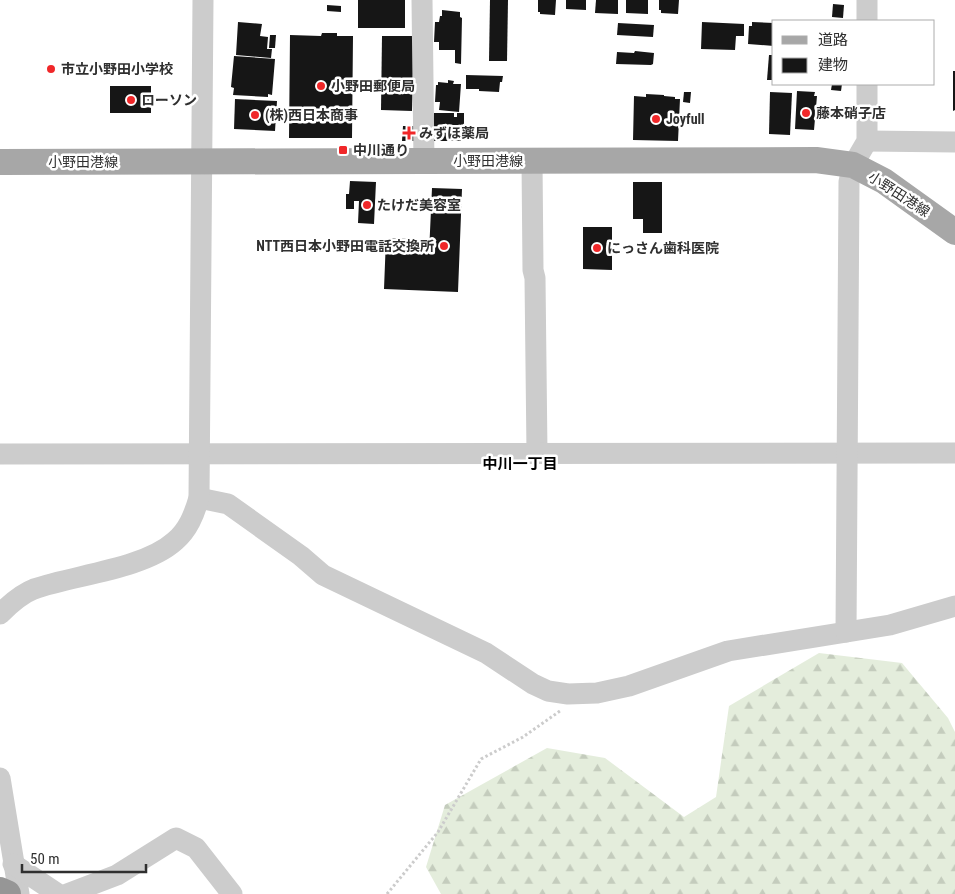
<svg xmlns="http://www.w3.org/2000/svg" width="955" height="894" font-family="'Roboto Condensed','Noto Sans JP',sans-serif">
<defs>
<pattern id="forest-firs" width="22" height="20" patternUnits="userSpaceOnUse" patternTransform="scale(1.25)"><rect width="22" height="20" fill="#e4eddc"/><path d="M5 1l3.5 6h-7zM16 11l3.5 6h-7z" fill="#c4ccbd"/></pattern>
</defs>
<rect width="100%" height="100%" fill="#fff"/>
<!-- forest -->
<polygon fill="url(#forest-firs)" points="819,653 902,663 948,718 955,732 955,894 441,894 426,867 445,805 547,748 605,758 684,817 716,797 729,706"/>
<!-- building -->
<g fill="#161616">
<rect x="358" y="0" width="47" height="28"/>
<polygon points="490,0 508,0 507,61 489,61"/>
<polygon points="538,0 556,0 555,15 540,14 540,12 538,12"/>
<polygon points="566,0 586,0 586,10 566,9"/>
<polygon points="596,0 618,0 618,14 595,13"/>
<polygon points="626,0 648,0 648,14 626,13"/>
<polygon points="659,0 679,0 678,14 661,13 661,10 659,10"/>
<polygon points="833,4 844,5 843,18 832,17"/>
<polygon points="327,5 341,6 341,12 327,11"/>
<polygon points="442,10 460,12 460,17 462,18 461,64 455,63 455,50 439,50 439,42 434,42 435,22 439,22 440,16 442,16"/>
<polygon points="238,22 262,24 260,36 268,37 267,49 272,49 271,58 236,55"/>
<polygon points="702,22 744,24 744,36 736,36 735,50 701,49"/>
<polygon points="752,22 774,23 774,46 748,44 749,26 752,26"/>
<polygon points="618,23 654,25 653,37 617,35"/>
<polygon points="322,33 337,33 337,36 353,36 352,138 289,138 290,35 321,36"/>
<polygon points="270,35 276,35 275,48 269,48"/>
<polygon points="382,36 414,36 412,111 381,110"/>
<polygon points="635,51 654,53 653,64 651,65 616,64 617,52 634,53"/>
<polygon points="769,55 774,55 774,80 767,80"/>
<polygon points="234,56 275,59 272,95 268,94 268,97 233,95 234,88 231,87"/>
<polygon points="953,71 955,71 955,110 953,111"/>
<polygon points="466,75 503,76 502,82 500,82 499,92 479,91 479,89 466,89"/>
<polygon points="448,80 454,81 453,84 461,84 459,112 439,110 440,102 435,102 436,85 438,85 438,82 448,83"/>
<polygon points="832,84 842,84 841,91 831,90"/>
<rect x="110" y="86" width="41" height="27"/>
<polygon points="797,91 815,92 814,96 817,96 814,130 795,129"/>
<polygon points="684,92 691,92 690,103 683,102"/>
<polygon points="770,92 792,93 790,135 769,134"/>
<polygon points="646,94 664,95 664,96 675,97 675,99 680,99 678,141 633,140 634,96 646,97"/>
<polygon points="235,99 277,101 275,131 234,129"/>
<polygon points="434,113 454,113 454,117 457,117 457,113 464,113 464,141 431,141"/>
<polygon points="403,126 416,126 415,141 402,141"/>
<polygon points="350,181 376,182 374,224 358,223 359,201 354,201 354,209 346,209 346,194 349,194"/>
<polygon points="633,182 662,182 662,233 643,233 643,219 633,219"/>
<polygon points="432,188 462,189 458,292 384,289 386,238 416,239 415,253 429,253"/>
<polygon points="583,227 612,227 612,270 583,269"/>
</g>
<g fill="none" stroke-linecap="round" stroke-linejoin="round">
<!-- path -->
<polyline stroke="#ccc" stroke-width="3" stroke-dasharray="2.5 2.5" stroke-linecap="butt" points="387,894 438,832 481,759 523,737 560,711"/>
<!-- minor -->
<g stroke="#ccc" stroke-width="21">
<polyline points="422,0 424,162"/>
<polyline points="867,0 867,21"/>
<polyline points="867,141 955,142"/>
<polyline points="532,161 533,270 535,278 537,453"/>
<polyline points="0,454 955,453"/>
<polyline points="199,498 228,504 301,556 323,575 486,653 533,684 548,691 568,694 597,693 629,686 728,651 890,625 955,606"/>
<path d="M0 614C10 604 21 594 34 589 74 575 144 569 175 541 188 530 194 515 199 498L203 0"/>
<polyline points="846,632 849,182 853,165 867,141 867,84"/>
<polyline points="0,778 19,894"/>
<polyline points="13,864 58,894"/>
<polyline points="67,894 117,875 176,838 196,848 232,894"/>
</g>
<!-- major -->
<polyline stroke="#a7a7a7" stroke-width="26" points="0,162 816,160 853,165 884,181 955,232"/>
<!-- highway -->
<polyline stroke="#969696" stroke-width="28" points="0,891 7,894"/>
</g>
<!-- markers -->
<g fill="#f02729" stroke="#fff" stroke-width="2">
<circle cx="51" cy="69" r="5"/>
<circle cx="321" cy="86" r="5"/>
<circle cx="131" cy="100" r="5"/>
<circle cx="806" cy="113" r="5"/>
<circle cx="255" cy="115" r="5"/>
<circle cx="656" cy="119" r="5"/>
<path d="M406.5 125.5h5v5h5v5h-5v5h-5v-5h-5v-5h5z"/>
<rect x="338" y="145" width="10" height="10" rx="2.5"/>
<circle cx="367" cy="205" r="5"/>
<circle cx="444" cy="246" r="5"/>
<circle cx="597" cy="248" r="5"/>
</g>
<g text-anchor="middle" stroke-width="5" stroke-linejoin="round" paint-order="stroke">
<!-- poi labels -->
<g font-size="14" font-weight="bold" fill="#2f2f2f" stroke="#fff" text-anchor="start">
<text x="61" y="74">市立小野田小学校</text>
<text x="331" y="91">小野田郵便局</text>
<text x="141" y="105">ローソン</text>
<text x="816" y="118">藤本硝子店</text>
<text x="265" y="120">(株)西日本商事</text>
<text x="666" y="124">Joyfull</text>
<text x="419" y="138">みずほ薬局</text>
<text x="353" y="155">中川通り</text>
<text x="377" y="210">たけだ美容室</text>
<text x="434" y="251" text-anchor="end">NTT西日本小野田電話交換所</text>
<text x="607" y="253">にっさん歯科医院</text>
</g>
<!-- street labels -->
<g font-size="14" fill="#2f2f2f" stroke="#fff">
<text x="488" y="166">小野田港線</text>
<text x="83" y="167">小野田港線</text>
<text transform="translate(899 194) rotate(33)" y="5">小野田港線</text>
</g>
<!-- neighbourhood labels -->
<g font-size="15" font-weight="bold" fill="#000" stroke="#fff">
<text x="520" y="469">中川一丁目</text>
</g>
</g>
<!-- legend -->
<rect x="772" y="20" width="162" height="65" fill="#ffffff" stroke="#acacac"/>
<rect x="782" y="36" width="25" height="8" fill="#a7a7a7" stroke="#acacac"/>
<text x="818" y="45" font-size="15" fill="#2f2f2f">道路</text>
<rect x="782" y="58" width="25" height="15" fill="#161616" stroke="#acacac"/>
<text x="818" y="70" font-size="15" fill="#2f2f2f">建物</text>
<!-- scale -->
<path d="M22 864v8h124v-8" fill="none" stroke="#2f2f2f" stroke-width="2.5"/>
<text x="30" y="864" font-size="15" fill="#2f2f2f" stroke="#ffffff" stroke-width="4" paint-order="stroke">50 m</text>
</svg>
